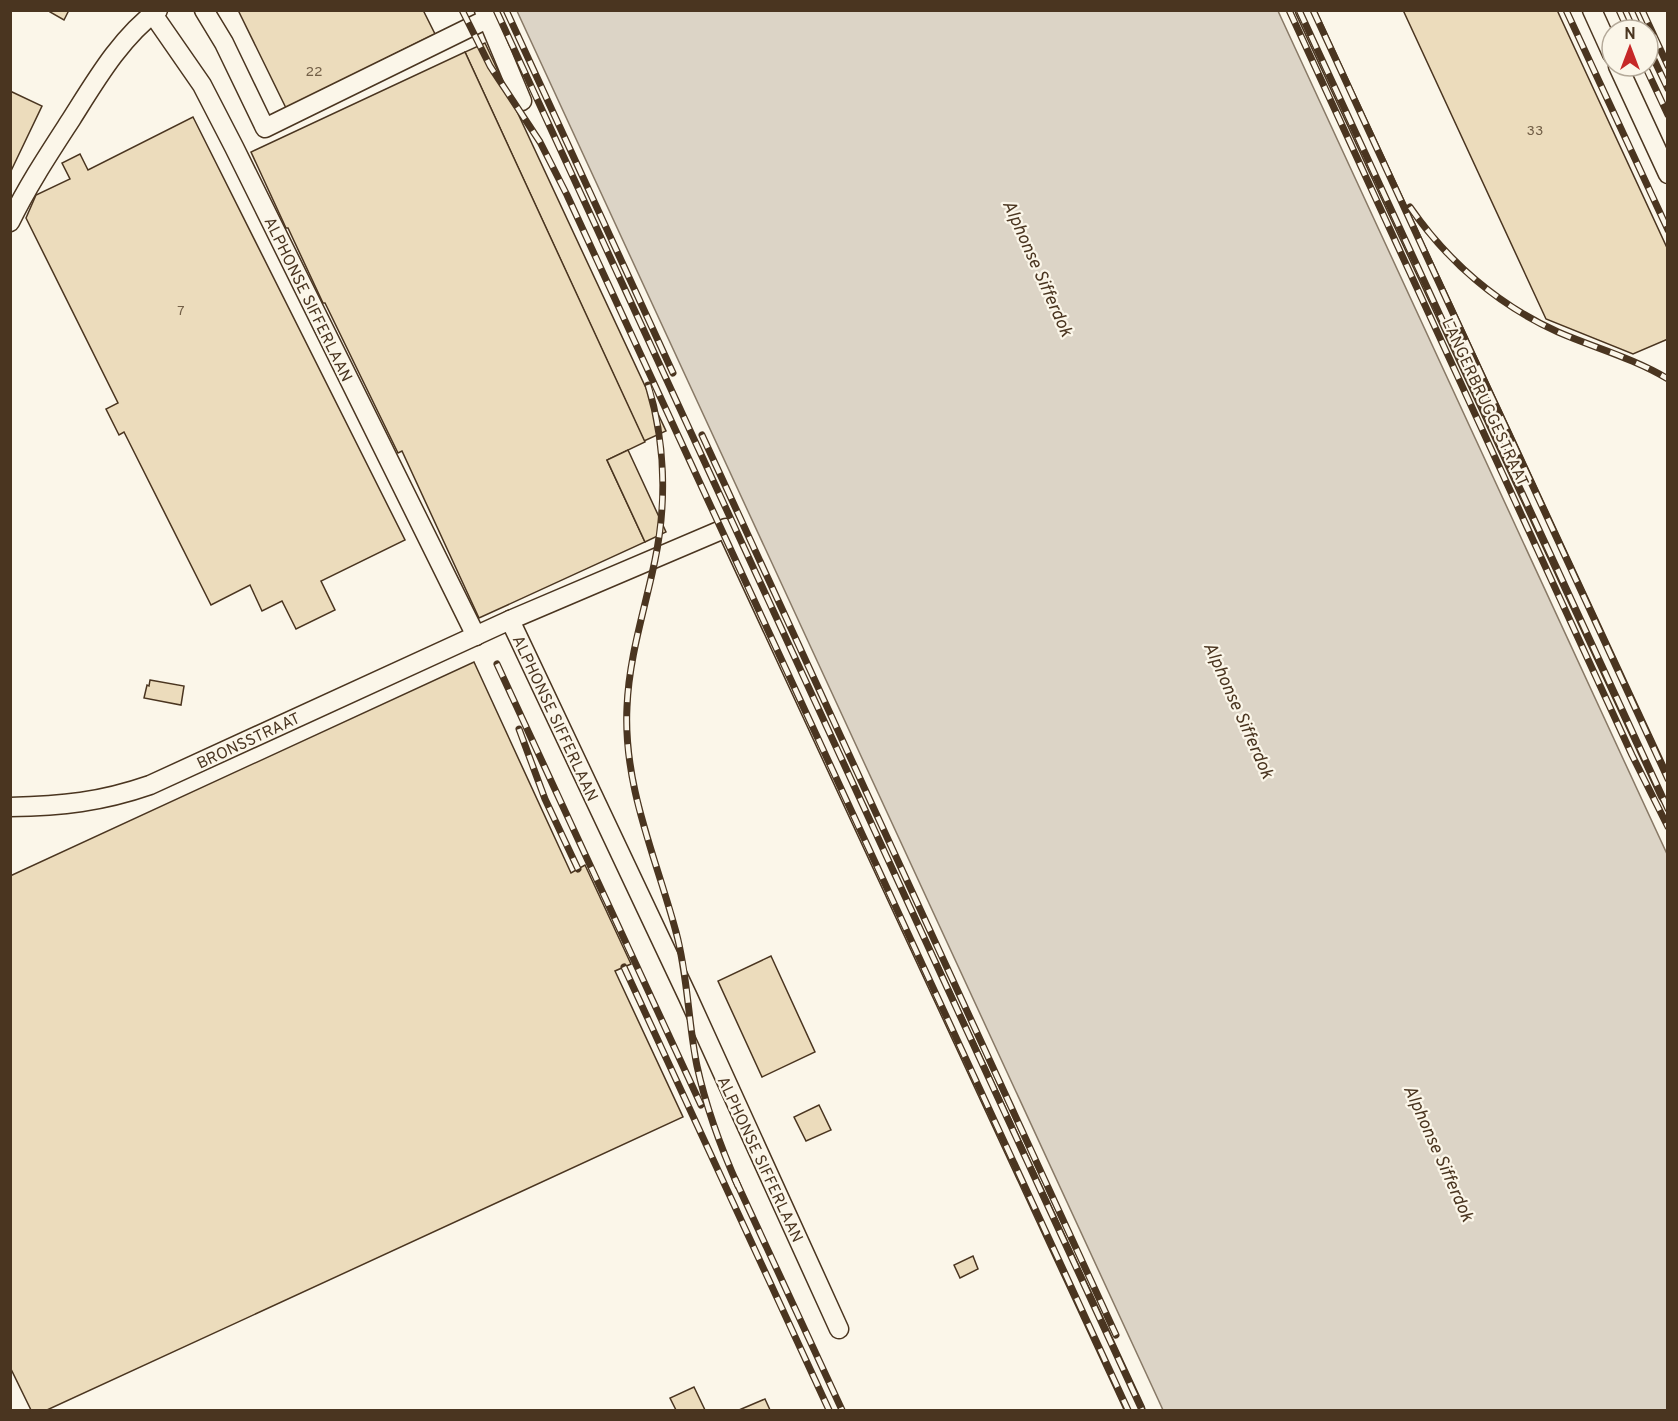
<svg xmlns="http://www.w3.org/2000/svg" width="1678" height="1421" font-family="Overpass,sans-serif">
<rect width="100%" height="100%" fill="#fbf6e9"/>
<!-- water -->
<polygon fill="#dcd4c6" stroke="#887966" stroke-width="1.5" points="517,11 1278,11 1667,854 1667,1410 1163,1410"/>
<!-- building -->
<g fill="#ecdcbc" stroke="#4a3520" stroke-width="1.5">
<polygon points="51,10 69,10 64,20 50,12"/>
<polygon points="238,10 423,10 435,34 286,108"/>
<polygon points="1403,10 1557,10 1668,250 1668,339 1633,354 1546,319"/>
<polygon points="485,43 666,431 644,441 465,52"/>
<polygon points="465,52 645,442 607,460 645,542 479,618 402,451 398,453 325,303 323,303 288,228 286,228 251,152"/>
<polygon points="10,91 42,106 10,173"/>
<polygon points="193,117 405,540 321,581 335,610 296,629 282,601 262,611 250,585 211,605 124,432 119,435 106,409 118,403 26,218 36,195 70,179 62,163 80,154 88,170"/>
<polygon points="628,450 666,532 645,542 607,460"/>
<polygon points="474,662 571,873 585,865 631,964 615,971 683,1117 47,1410 31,1410 10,1367 10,876"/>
<polygon points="150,680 184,686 181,705 144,698 147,685 149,686"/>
<polygon points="771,956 815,1052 762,1077 718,981"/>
<polygon points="819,1105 831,1130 806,1141 794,1117"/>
<polygon points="973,1256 978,1269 960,1278 954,1265"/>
<polygon points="694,1387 705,1410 676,1410 670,1398"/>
<polygon points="765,1399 770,1410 739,1410"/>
</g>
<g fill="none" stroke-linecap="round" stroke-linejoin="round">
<defs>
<g id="minor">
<polyline points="150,10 202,85 234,147 476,636"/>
<polyline points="204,10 224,43 265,128 487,19"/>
<polyline points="484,10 522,101"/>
<polyline points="1305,10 1668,794"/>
<polyline points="1592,10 1612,54"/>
<polyline points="1618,66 1668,174"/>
<path d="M10 222C28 185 50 152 72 118 96 80 121 37 158 10"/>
<polyline points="510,620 726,528 1135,1410"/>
<path d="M10 807C62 806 101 802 150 785L510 620 688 997 839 1329"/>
</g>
</defs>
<!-- minor casing -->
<use href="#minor" stroke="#4a3520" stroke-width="21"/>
<!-- minor -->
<use href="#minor" stroke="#fbf6e9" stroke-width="18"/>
<defs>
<g id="rail">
<polyline points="462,10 490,66 540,142 567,195 1128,1410"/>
<polyline points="496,10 1142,1410"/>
<polyline points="506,10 673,373"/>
<polyline points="1289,10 1632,755 1668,827"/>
<polyline points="1299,10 1668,809"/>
<polyline points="1313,10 1668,779"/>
<polyline points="1566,10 1668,230"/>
<polyline points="1619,10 1628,30"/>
<polyline points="1631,10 1640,30"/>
<polyline points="1642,10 1668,66"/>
<polyline points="1648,47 1668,89"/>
<polyline points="1645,66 1668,115"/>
<path d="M1410 207C1447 261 1498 305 1558 332 1595 348 1633 358 1668 379"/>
<path d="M648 385C665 441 667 502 655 560 645 609 629 656 627 707 623 786 656 857 676 932 688 976 688 1022 697 1066 706 1107 721 1148 738 1186"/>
<polyline points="702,435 1116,1335"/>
<polyline points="497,664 701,1105"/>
<polyline points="519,729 545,799 578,869"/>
<polyline points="624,967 829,1410"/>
<polyline points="735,1179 842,1410"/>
</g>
</defs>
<!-- rail casing -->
<use href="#rail" stroke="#4a3520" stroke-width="7"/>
<!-- rail -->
<use href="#rail" stroke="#fbf6e9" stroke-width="4.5" stroke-dasharray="14" stroke-linecap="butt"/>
</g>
<g text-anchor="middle" stroke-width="4.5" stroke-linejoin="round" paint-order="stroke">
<!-- number labels -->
<g font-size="14" fill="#725f47">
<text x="314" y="76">22</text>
<text x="1535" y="135">33</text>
<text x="181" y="315">7</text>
</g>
<!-- street labels -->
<g font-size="16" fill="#4a3520" stroke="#fbf6e9">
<text transform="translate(309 299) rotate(64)" y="6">ALPHONSE SIFFERLAAN</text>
<text transform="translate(1486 402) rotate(65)" y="6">LANGERBRUGGESTRAAT</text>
<text transform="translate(556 718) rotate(65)" y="6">ALPHONSE SIFFERLAAN</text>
<text transform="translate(248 740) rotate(-25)" y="6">BRONSSTRAAT</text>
<text transform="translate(761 1159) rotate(65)" y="6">ALPHONSE SIFFERLAAN</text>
</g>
<!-- water labels -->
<g font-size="18" font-style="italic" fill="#4a3520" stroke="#fbf6e9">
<text transform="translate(1038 268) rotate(66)" y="6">Alphonse Sifferdok</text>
<text transform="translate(1239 710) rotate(66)" y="6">Alphonse Sifferdok</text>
<text transform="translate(1439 1153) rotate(66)" y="6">Alphonse Sifferdok</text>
</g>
</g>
<!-- border -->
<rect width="1678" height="1421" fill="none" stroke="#4a3520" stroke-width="24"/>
<!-- north arrow -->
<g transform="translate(1630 48)"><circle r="28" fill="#fbf6e9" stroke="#b4a999" stroke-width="1.5"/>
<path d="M0-4.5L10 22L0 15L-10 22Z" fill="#c62828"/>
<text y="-9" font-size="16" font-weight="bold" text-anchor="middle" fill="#4a3520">N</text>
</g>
</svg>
